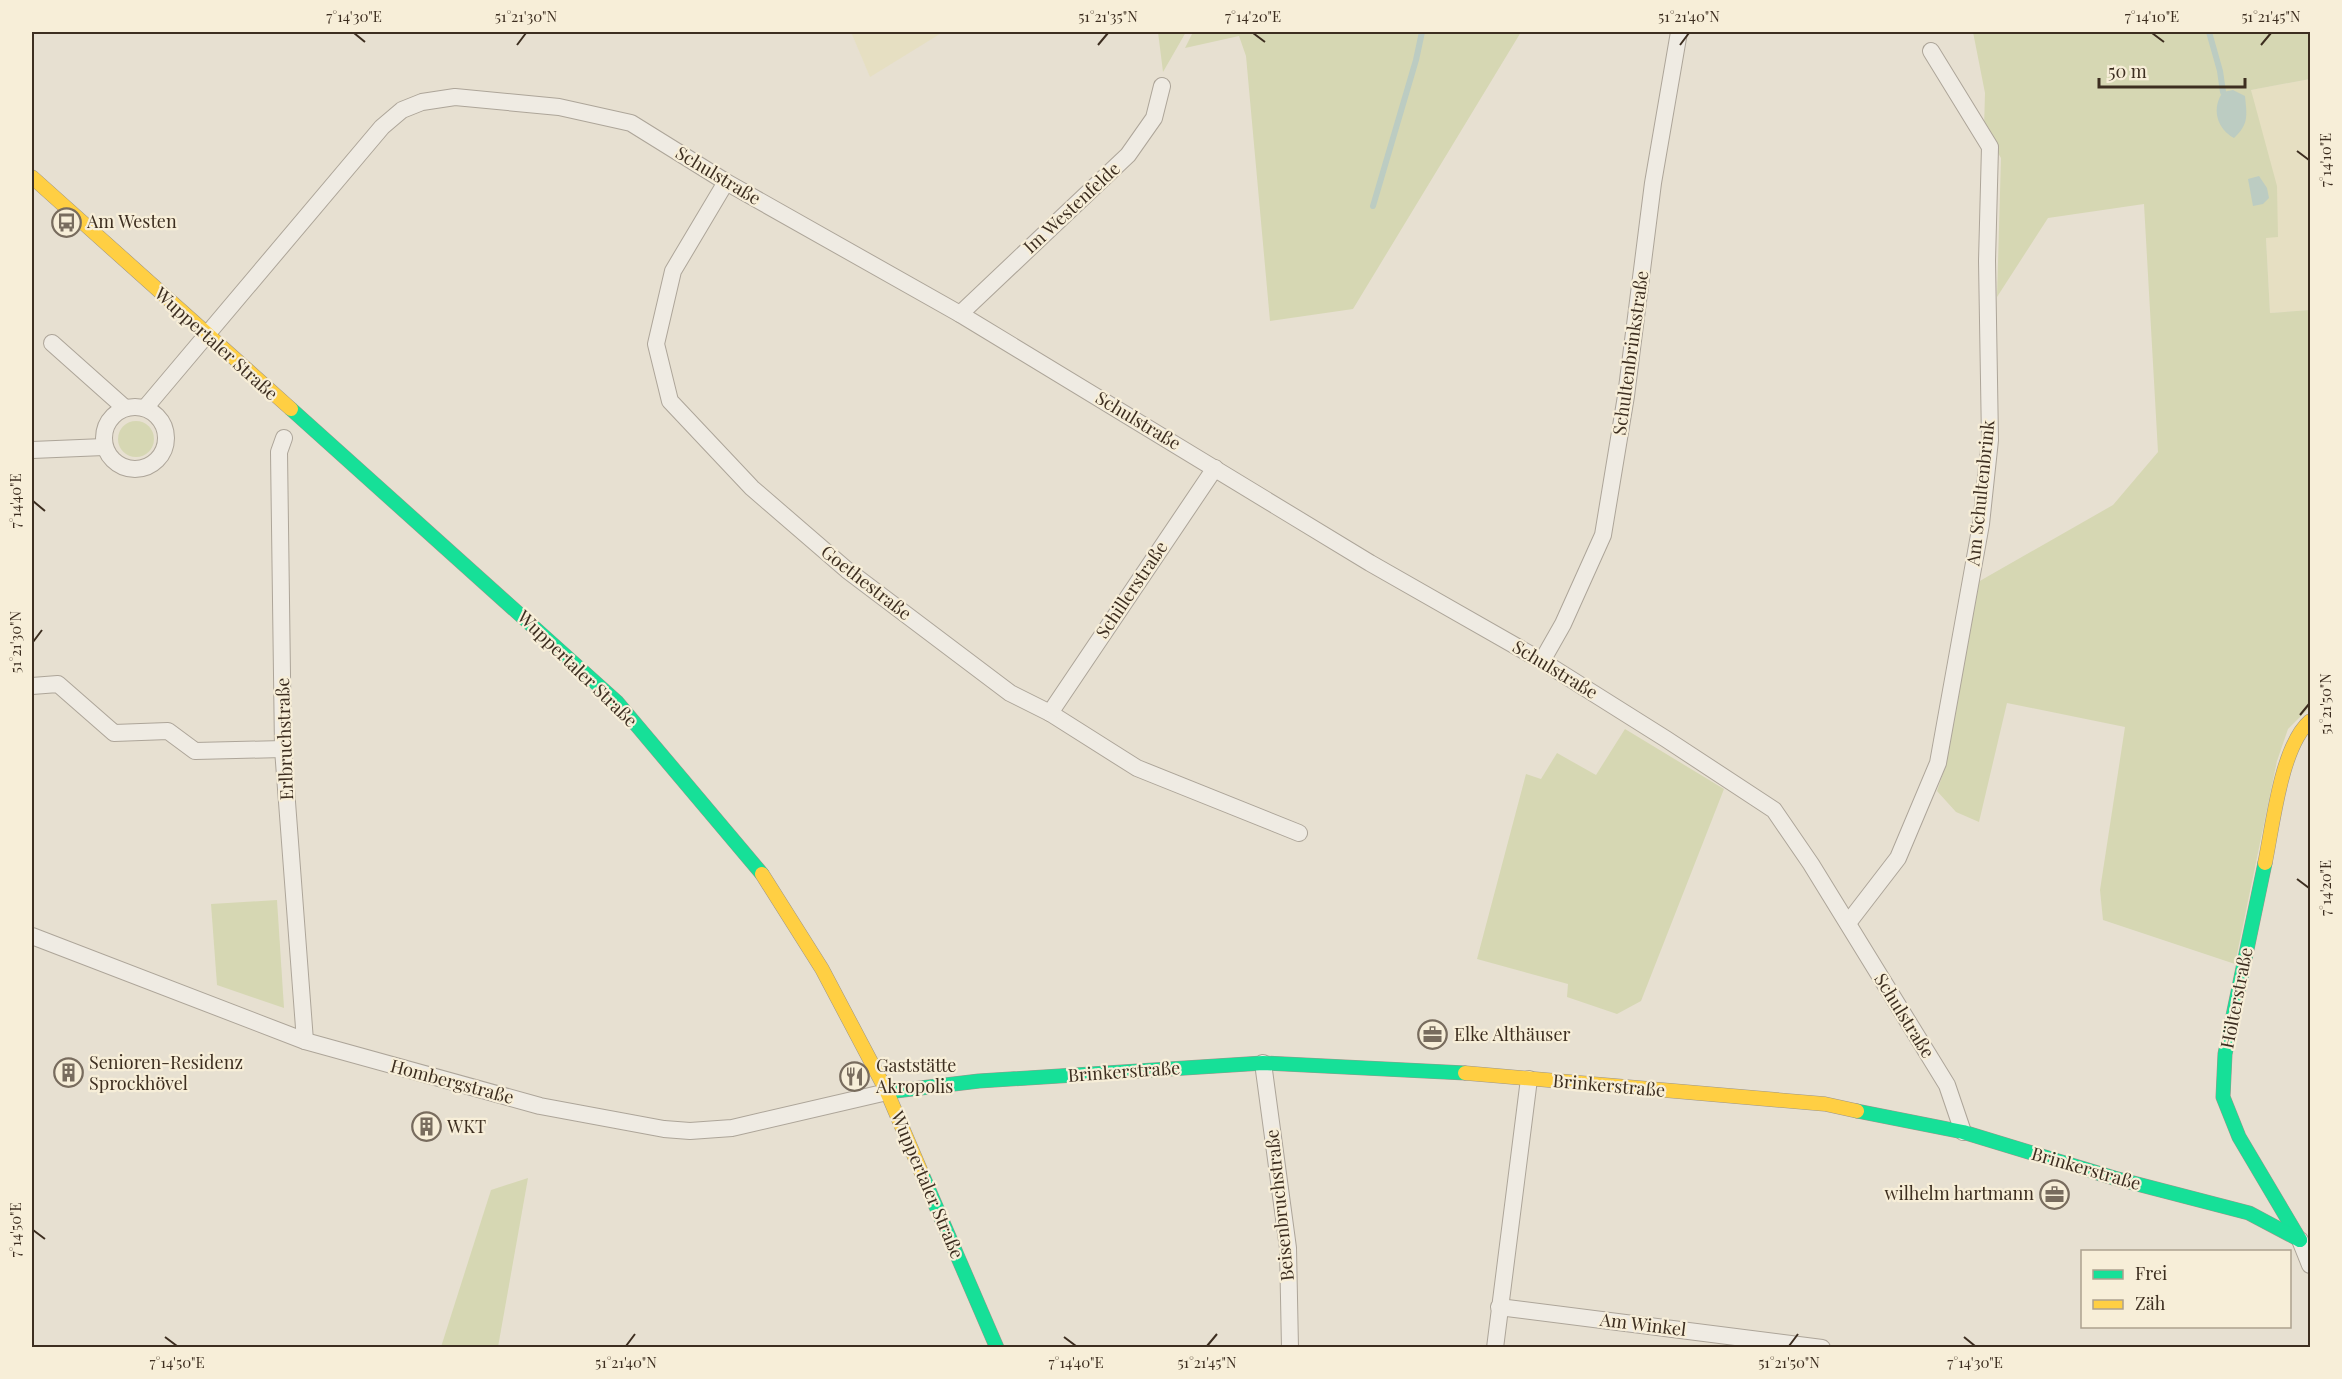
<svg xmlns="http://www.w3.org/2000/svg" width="2342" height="1379" font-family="'Playfair Display',serif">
<rect width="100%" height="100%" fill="#e7e0d1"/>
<!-- farmland -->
<g fill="#e6dfc2">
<polygon points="851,32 943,32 870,77"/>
<polygon points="2310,79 2310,310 2270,313 2266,237 2278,237 2251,90"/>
</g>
<!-- green -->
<g fill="#d6d7b3">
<polygon points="1158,32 1186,32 1163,72"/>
<polygon points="1193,32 1521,32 1353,309 1270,321 1246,56 1239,36 1185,48"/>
<polygon points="1973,32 2310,32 2310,79 2251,90 2277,186 2278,237 2266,238 2270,313 2310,310 2310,707 2288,729 2277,761 2235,964 2103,920 2100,890 2125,727 2007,703 1979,822 1956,812 1937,791 1946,765 1978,582 2113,505 2158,452 2144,204 2048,218 1997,297 2001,158 1984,129 1985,93"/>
<circle cx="136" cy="439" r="18"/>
<polygon points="1625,729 1724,789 1641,1001 1617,1014 1567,997 1568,984 1477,959 1526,774 1541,779 1557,753 1596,775"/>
<polygon points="277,900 284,1008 217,985 211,904"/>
<polygon points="528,1178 498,1347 441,1347 491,1190"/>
</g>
<!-- water -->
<g fill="#bcccc2">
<path d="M2233 90 2245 96C2247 116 2249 124 2234 138 2217 129 2211 108 2223 92Z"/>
<polygon points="2259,176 2267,188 2269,198 2263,204 2253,206 2248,179"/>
</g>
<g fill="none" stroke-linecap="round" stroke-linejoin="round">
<!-- stream -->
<g stroke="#bcccc2" stroke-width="6">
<polyline points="2209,32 2220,71 2223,92"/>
<polyline points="1373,206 1416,60 1422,32"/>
</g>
<defs>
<g id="street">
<polyline points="726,182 673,271 656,344 670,401 752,488 847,570 1010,693 1050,713 1137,768 1299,833"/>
<polyline points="960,314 1128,155 1154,118 1162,86"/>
<polyline points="52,343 125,408"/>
<circle cx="135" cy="438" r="31"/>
<polyline points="145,408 382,127 402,110 422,102 455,97 559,107 631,123 726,182 960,314 1370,563 1542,661 1666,739 1774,810 1811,864 1947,1085 1963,1132"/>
<polyline points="284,438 279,452 283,749 305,1041"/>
<polyline points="32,450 104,447"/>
<polyline points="1542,661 1563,624 1603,535 1626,396 1653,183 1679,32"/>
<polyline points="32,686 58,684 114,733 168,731 195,751 283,749"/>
<polyline points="1050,713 1215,468"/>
<polyline points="1848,923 1898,858 1938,763 1981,524 1990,440 1987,261 1990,147 1931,51"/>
<polyline points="32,936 305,1041 540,1106 664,1129 690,1131 732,1128 887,1092"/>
<polyline points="1263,1063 1288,1248 1290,1348"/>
<polyline points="2300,1240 2310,1265"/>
<polyline points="1499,1307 1822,1348"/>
<polyline points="1495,1348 1529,1079"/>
</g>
<g id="fast">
<polyline points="291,409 617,702 762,874"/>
<polyline points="2265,863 2225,1054 2223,1097 2239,1137 2300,1240"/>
<polyline points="887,1092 979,1081 1263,1063 1465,1073"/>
<polyline points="1857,1111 1963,1132 2114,1178 2249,1213 2300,1240"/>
<polyline points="922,1174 997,1348"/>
</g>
<g id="slow">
<polyline points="32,177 291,409"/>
<path d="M2265 863C2273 825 2281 746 2310 721"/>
<polyline points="762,874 822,969 887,1092 922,1174"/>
<polyline points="1465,1073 1825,1104 1857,1111"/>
</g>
</defs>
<!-- street casing -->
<use href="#street" stroke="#ada599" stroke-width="18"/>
<!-- fast casing -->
<use href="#fast" stroke="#9c958a" stroke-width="15"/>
<!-- slow casing -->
<use href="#slow" stroke="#9c958a" stroke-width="15"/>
<!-- street -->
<use href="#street" stroke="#efebe3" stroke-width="16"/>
<!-- fast -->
<use href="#fast" stroke="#16e098" stroke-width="14"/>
<!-- slow -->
<use href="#slow" stroke="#ffcf43" stroke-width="14"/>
</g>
<!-- ticks -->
<path fill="none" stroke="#3d2e20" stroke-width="2" d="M354 33 365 42M1253 33 1265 42M2152 33 2164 42M517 45 526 33M1098 45 1108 33M1680 45 1689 33M2261 45 2271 33M2297 151 2309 160M33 501 45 511M33 642 42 630M2300 715 2309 704M2297 879 2309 888M33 1230 45 1239M165 1337 177 1346M1064 1337 1076 1346M1964 1337 1975 1346M626 1346 635 1334M1207 1346 1217 1334M1789 1346 1798 1334"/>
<!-- icons -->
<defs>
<symbol id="bus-ring" viewBox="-11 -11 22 22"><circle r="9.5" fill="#f7eed8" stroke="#786c5e" stroke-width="1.5"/><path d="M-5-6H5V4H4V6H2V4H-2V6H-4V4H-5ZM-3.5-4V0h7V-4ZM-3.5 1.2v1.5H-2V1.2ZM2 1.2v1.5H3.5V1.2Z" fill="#786c5e"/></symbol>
<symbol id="office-ring" viewBox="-11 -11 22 22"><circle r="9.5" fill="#f7eed8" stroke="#786c5e" stroke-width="1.5"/><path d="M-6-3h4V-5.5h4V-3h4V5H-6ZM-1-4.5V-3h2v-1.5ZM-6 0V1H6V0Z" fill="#786c5e"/></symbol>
<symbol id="building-ring" viewBox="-11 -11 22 22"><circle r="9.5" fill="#f7eed8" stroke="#786c5e" stroke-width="1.5"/><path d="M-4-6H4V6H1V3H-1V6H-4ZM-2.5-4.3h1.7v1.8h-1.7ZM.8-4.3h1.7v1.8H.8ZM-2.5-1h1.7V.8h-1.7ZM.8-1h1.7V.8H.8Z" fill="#786c5e"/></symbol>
<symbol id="restaurant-ring" viewBox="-11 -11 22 22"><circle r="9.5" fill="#f7eed8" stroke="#786c5e" stroke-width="1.5"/><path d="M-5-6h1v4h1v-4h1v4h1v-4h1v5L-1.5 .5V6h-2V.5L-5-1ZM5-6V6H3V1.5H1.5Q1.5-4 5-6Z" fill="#786c5e"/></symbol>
</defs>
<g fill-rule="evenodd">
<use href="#bus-ring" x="50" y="206" width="33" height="33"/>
<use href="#office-ring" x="1416" y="1018" width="33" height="33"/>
<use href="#building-ring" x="52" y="1056" width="33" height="33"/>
<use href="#restaurant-ring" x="838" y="1060" width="33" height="33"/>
<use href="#building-ring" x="410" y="1110" width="33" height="33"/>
<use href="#office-ring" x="2038" y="1178" width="33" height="33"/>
</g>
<g text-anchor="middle" stroke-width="4.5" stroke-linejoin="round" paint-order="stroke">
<!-- street labels -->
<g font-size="18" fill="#3d2e20" stroke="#f7eed8">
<text transform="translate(718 176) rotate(31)" y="6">Schulstraße</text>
<text transform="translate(1072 208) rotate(-43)" y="6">Im Westenfelde</text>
<text transform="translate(216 344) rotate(42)" y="6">Wuppertaler Straße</text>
<text transform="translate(1631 353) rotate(-82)" y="6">Schultenbrinkstraße</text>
<text transform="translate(1138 421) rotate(31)" y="6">Schulstraße</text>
<text transform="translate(1981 493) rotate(-84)" y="6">Am Schultenbrink</text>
<text transform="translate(866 583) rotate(38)" y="6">Goethestraße</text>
<text transform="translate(1132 590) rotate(-56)" y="6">Schillerstraße</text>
<text transform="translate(577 669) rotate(44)" y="6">Wuppertaler Straße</text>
<text transform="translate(1555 670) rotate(31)" y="6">Schulstraße</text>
<text transform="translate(285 739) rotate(-92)" y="6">Erlbruchstraße</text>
<text transform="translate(2237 998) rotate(-79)" y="6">Hölterstraße</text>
<text transform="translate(1904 1016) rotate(58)" y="6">Schulstraße</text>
<text transform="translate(1124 1072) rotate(-4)" y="6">Brinkerstraße</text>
<text transform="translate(452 1082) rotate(15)" y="6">Hombergstraße</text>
<text transform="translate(1609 1086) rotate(5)" y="6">Brinkerstraße</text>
<text transform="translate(2086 1169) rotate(16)" y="6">Brinkerstraße</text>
<text transform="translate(927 1185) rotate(67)" y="6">Wuppertaler Straße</text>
<text transform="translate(1280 1205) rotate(-96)" y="6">Beisenbruchstraße</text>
<text transform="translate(1643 1325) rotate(7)" y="6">Am Winkel</text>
</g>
<!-- poi labels -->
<g font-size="18" fill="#3d2e20" stroke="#f7eed8" text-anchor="start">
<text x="87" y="228">Am Westen</text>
<text x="1454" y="1041">Elke Althäuser</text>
<text x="89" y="1069">Senioren-Residenz<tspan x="89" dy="21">Sprockhövel</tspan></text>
<text x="876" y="1072">Gaststätte<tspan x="876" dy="21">Akropolis</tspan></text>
<text x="447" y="1133">WKT</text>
<text x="2034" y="1200" text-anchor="end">wilhelm hartmann</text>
</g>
</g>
<!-- border -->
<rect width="2342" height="1379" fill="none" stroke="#f7eed8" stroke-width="66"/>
<!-- legend -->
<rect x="2081" y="1250" width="210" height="78" fill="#f7eed8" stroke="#ada18e" stroke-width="1.5"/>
<rect x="2093" y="1270" width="30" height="9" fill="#16e098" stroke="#ada18e" stroke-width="1.5"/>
<text x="2135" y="1280" font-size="18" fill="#3d2e20">Frei</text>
<rect x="2093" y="1300" width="30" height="9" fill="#ffcf43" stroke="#ada18e" stroke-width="1.5"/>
<text x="2135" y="1310" font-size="18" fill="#3d2e20">Zäh</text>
<!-- scale -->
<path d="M2099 78v9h146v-9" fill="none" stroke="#3d2e20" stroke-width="3"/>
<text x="2108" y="78" font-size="18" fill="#3d2e20" stroke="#f7eed8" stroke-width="4.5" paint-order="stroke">50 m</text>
<rect x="33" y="33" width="2276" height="1313" fill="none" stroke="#3d2e20" stroke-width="2"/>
<g font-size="15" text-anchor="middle" fill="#3d2e20">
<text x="354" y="22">7°14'30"E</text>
<text x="526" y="22">51°21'30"N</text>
<text x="1108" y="22">51°21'35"N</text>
<text x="1253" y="22">7°14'20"E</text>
<text x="1689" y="22">51°21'40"N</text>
<text x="2152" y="22">7°14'10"E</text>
<text x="2271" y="22">51°21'45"N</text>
<text transform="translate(2326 160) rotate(-90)" y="5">7°14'10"E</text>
<text transform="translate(16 501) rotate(-90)" y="5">7°14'40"E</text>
<text transform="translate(16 642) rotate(-90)" y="5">51°21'30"N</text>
<text transform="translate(2326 704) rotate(-90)" y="5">51°21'50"N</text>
<text transform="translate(2326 888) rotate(-90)" y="5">7°14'20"E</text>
<text transform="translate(16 1230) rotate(-90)" y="5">7°14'50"E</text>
<text x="177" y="1368">7°14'50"E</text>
<text x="626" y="1368">51°21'40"N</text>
<text x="1076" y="1368">7°14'40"E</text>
<text x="1207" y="1368">51°21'45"N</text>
<text x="1789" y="1368">51°21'50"N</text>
<text x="1975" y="1368">7°14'30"E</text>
</g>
</svg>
